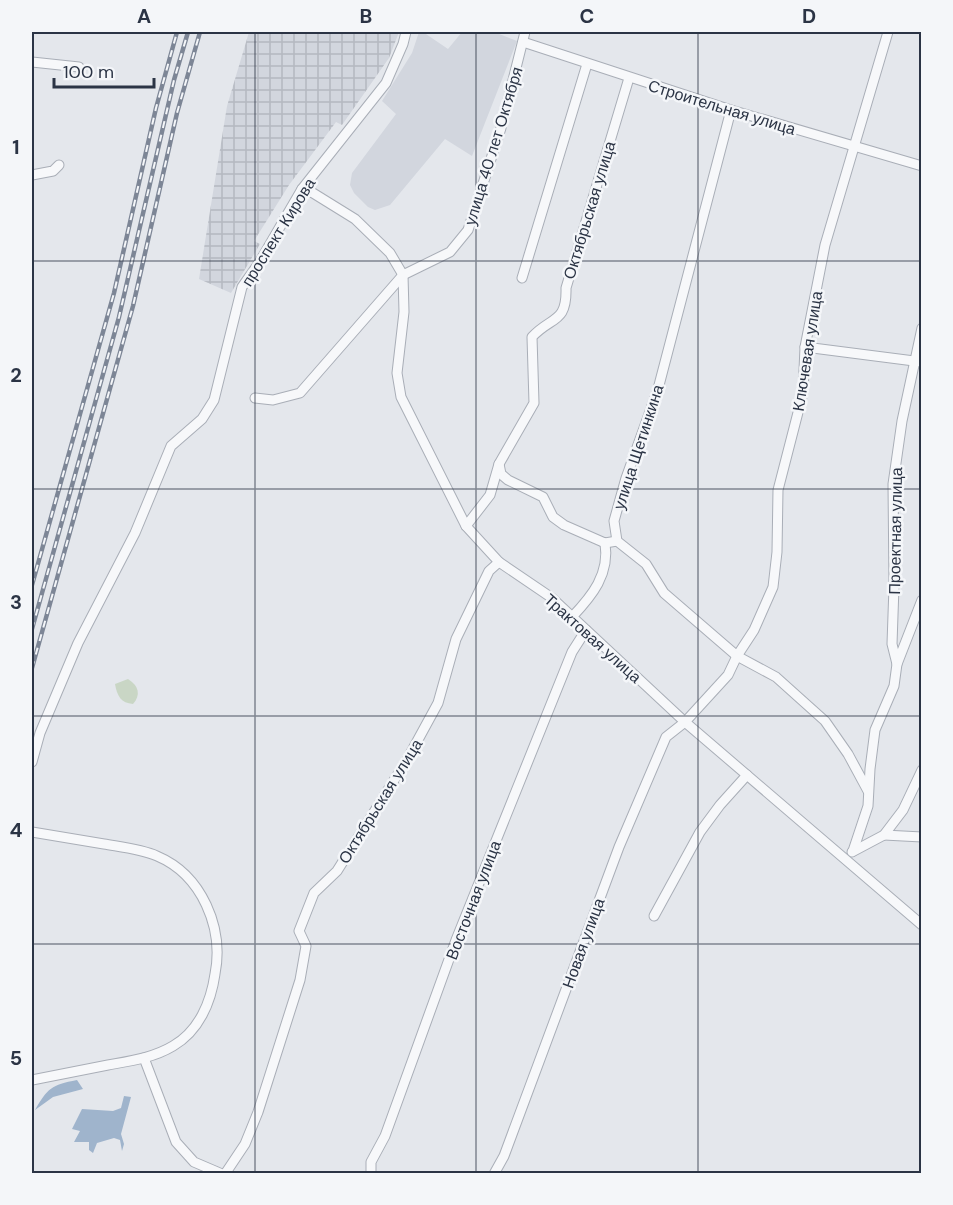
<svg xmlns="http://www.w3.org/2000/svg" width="953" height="1205" font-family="'DM Sans',sans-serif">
<defs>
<pattern id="industrial-grid" width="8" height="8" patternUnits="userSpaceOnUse" patternTransform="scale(1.5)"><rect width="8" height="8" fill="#d2d6de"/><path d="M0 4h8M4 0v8" fill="none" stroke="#b4b8c0"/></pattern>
</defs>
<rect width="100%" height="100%" fill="#e4e7ec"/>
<!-- built -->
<polygon fill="#d2d6de" points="419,32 423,32 448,49 462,32 494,32 517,41 472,156 445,139 390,205 375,210 368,207 354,193 350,185 352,173 396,114 382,101 412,53"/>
<!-- industrial -->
<polygon fill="url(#industrial-grid)" points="249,32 399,32 389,58 342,125 336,122 289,185 254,241 260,244 231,293 199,279 227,106"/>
<!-- green -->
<path fill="#c9d6c5" d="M128 679C139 686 141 695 133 704 121 703 117 696 115 684Z"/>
<!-- water -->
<g fill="#9fb4cc">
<path d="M77 1080 83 1089 53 1097 35 1110C48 1088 51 1085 77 1080Z"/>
<polygon points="124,1096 131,1097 121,1134 124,1144 122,1151 120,1140 114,1138 97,1143 93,1153 89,1150 89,1142 74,1142 80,1131 72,1129 82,1109 113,1111 121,1108"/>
</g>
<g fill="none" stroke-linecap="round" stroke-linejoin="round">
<defs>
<g id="minor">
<polyline points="523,42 731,110 922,166"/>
<polyline points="32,62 79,67"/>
<polyline points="731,110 658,389 626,478 614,521 617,541 646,564 664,593 737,656 776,677 825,721 848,754 868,791"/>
<polyline points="32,175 53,171 59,165"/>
<polyline points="302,189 313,193 355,219 390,253 403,275 404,312 397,373 401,397 466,526 499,562 552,598 685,722 922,925"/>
<polyline points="522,278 587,64"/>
<polyline points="805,347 922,362"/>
<polyline points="255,398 273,400 300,393 403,275 450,252 468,230 501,128 525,32"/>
<polyline points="499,464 501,474 508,480 543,497 553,517 564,525 605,543 617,541"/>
<path d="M466 526 490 495 499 464 534 403 532 337C551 316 567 324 566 288L629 78"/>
<path d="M572 617C592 596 610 574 605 543"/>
<polyline points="897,664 892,644 894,586 893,484 902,421 922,328"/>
<polyline points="32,762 40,733 78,643 135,533 171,446 202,419 214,400 242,287 259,263 302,189 386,83 403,44 406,32"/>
<path d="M32 832C56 836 80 840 104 844 121 847 141 849 157 856 202 875 224 928 215 974 211 1002 199 1031 173 1046 153 1058 130 1061 108 1065 82 1070 57 1075 32 1080"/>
<polyline points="884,835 922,837"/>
<polyline points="853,851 868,806 870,769 875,730 894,686 897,664 922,600"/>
<polyline points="852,852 884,835 903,810 922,770"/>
<polyline points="654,916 700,832 720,805 747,775"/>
<polyline points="144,1058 176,1142 194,1162 222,1174"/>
<polyline points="225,1174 245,1144 258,1112 300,980 306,946 299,931 314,893 337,871 408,758 438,703 456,639 489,571 499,562"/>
<polyline points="371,1174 371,1162 385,1136 456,940 572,652 586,630"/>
<polyline points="494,1174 504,1156 619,847 666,737 685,722 728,675 737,656 754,630 773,587 777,552 778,490 803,393 805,347 825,245 888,32"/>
</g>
</defs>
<!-- minor casing -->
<use href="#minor" stroke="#a9aeb7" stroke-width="11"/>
<!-- minor -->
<use href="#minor" stroke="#f7f8fa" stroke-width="9"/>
<defs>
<g id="rail">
<polyline points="32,585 114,293 156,108 177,32"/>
<polyline points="32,629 119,317 174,80 188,32"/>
<polyline points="32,668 133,306 177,113 200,32"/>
</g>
</defs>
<!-- rail casing -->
<use href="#rail" stroke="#7d8696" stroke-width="4.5"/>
<!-- rail -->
<use href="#rail" stroke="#f4f6f9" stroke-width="2" stroke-dasharray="7" stroke-linecap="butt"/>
</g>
<!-- grid -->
<path fill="none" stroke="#2b3445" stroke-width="1.5" stroke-opacity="0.55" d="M255 32V1174M476 32V1174M698 32V1174M32 261H922M32 489H922M32 716H922M32 944H922"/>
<g text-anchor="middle" stroke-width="5" stroke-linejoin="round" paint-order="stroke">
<!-- street labels -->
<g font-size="16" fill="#2b3445" stroke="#f4f6f9">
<text transform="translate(722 107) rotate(17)" y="6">Строительная улица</text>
<text transform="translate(493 146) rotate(-73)" y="6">улица 40 лет Октября</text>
<text transform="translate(589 210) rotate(-73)" y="6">Октябрьская улица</text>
<text transform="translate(278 232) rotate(-58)" y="6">проспект Кирова</text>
<text transform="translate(807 351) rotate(-81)" y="6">Ключевая улица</text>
<text transform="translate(638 447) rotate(-72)" y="6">улица Щетинкина</text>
<text transform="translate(895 531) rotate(-89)" y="6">Проектная улица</text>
<text transform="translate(593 638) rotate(42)" y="6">Трактовая улица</text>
<text transform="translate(380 801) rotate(-58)" y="6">Октябрьская улица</text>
<text transform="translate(473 900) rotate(-69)" y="6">Восточная улица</text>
<text transform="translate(583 943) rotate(-70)" y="6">Новая улица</text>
</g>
</g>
<!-- border -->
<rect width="953" height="1205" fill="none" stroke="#f4f6f9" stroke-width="66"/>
<!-- scale -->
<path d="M54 78v9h100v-9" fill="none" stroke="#2b3445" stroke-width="3"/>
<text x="63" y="78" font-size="18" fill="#2b3445" stroke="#f4f6f9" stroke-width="4.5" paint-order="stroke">100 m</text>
<rect x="33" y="33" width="887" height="1139" fill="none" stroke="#2b3445" stroke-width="2"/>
<g font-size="20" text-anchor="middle" font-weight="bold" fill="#2b3445">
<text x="144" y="23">A</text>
<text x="366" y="23">B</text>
<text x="587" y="23">C</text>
<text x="809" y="23">D</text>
<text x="16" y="154">1</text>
<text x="16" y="382">2</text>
<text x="16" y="609">3</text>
<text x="16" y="837">4</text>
<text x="16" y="1065">5</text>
</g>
</svg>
